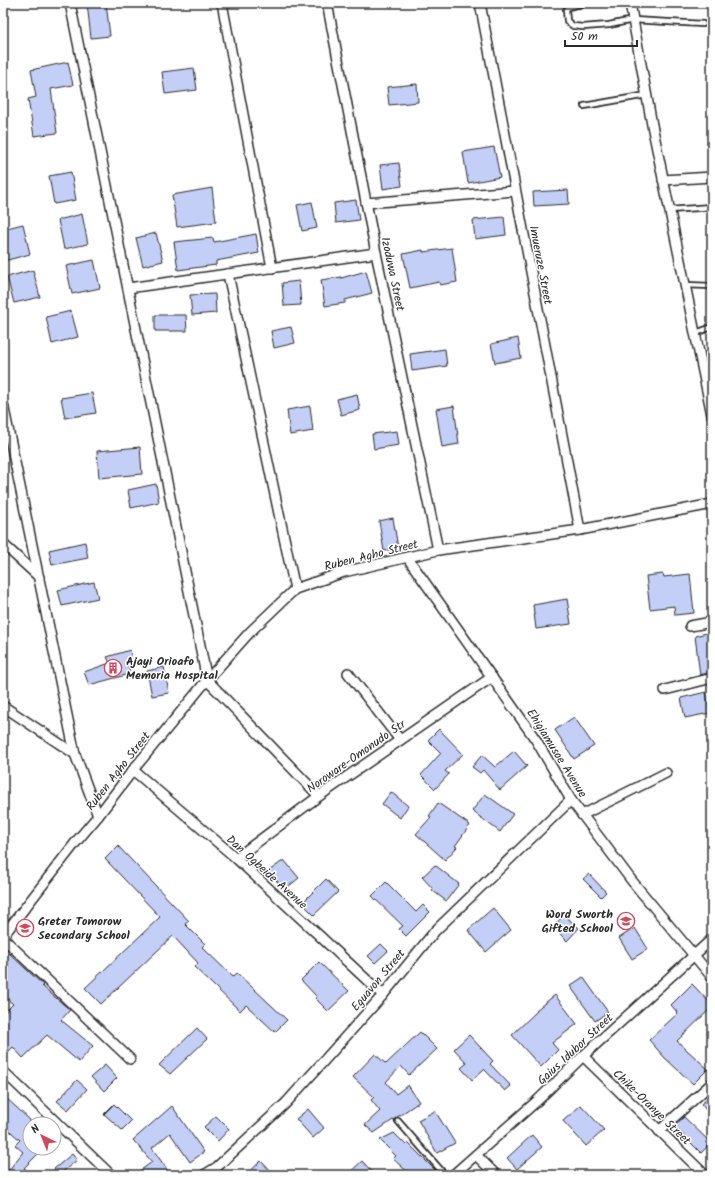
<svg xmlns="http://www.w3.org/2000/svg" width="715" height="1178" font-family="Kalam,sans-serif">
<rect width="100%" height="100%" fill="#fff"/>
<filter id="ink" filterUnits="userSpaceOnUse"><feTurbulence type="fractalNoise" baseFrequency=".025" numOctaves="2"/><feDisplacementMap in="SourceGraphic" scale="8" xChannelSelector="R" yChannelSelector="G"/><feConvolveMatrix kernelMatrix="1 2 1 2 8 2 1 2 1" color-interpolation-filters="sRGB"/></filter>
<g filter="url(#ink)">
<!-- building -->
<g fill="#c4cff7" stroke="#2b2b2b">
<polygon points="87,3 106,3 110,36 91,38"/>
<polygon points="68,62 73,85 51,89 57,133 34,136 28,99 36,97 31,70"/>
<polygon points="194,68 197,90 165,94 162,72"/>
<polygon points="417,84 418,102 389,105 387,87"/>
<polygon points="494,147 500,177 468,183 463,152"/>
<polygon points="399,163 402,186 383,189 380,165"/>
<polygon points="71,172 76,200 54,204 49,176"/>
<polygon points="212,188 216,222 177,227 172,195"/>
<polygon points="568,190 569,204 534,206 533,192"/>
<polygon points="356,200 359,220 336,223 334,203"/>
<polygon points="312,202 317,228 302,231 297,205"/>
<polygon points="82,214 88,244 64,249 58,220"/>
<polygon points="504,217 506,235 475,239 473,220"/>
<polygon points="23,224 30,254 4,261 3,229"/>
<polygon points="156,233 163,261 143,266 136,238"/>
<polygon points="256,234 259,253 216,261 216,265 178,270 174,242 213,238 214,242"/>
<polygon points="452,248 457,282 440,285 439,282 410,288 403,254 423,250 423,252"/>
<polygon points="94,260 100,288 72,294 66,266"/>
<polygon points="33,270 40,297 14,303 7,277"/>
<polygon points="366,271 372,293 345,300 345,303 325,306 321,280 341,277 341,278"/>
<polygon points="299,281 301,305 284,306 282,283"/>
<polygon points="215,294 216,313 192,315 190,295"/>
<polygon points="71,311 78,337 52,344 46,317"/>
<polygon points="155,315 186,315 187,331 155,331"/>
<polygon points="291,327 295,343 274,348 271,331"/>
<polygon points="518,338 521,358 495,363 491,344"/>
<polygon points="445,349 447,366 412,371 410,354"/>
<polygon points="92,393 96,413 65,418 61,398"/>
<polygon points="357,394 360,410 341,415 337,399"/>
<polygon points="310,406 313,431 290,435 287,410"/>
<polygon points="454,406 459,444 442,447 436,409"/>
<polygon points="397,431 399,445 374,449 372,434"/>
<polygon points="140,447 142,474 99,478 97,451"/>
<polygon points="156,484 159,502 131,508 128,490"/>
<polygon points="393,518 398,548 384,551 379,521"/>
<polygon points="85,542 88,558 52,565 49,550"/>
<polygon points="663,574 664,577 690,574 694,613 675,615 674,606 650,609 646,576"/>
<polygon points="94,582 98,598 62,606 58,590"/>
<polygon points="567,599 571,624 536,629 533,605"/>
<polygon points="710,632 712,642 712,672 700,675 695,636"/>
<polygon points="130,650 132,660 127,663 130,672 126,674 126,675 89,685 84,672 110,663 107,657"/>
<polygon points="164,667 169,693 152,696 147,671"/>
<polygon points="706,692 710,713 685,718 681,698"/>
<polygon points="574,717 594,746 574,759 555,730"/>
<polygon points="439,729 463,754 445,771 449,774 435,789 421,775 441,753 428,740"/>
<polygon points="514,751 527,766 500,790 483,770 480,773 472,767 482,755 495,767"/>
<polygon points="391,792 408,806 400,818 382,804"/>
<polygon points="485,794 513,814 500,832 472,811"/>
<polygon points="438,803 470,825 455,846 457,847 445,860 416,834 431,817 429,816"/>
<polygon points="118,846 189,921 185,924 205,944 202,947 233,977 237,973 287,1020 275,1032 246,1005 240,1011 214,986 194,967 198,963 173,936 101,1004 85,988 160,917 105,859"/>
<polygon points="284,860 299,878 284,890 269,871"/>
<polygon points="435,865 459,884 446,901 432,890 433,889 422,877"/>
<polygon points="589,874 606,892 601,897 583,879"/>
<polygon points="326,879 338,892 314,915 302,903"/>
<polygon points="386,882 416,912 423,905 430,912 406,936 399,929 403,926 372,896"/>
<polygon points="493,908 511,930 486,952 468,930"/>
<polygon points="564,915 579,928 567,941 553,927"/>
<polygon points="635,928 648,949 632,959 619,938"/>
<polygon points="381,944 388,951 375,963 368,956"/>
<polygon points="9,953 43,985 42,986 70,1010 61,1020 93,1046 79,1062 47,1035 23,1058 13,1047 8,1052 3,1048 3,1014 13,1004 3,996 3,960"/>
<polygon points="319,962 349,991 328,1011 315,998 317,997 301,980"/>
<polygon points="583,977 608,1012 595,1021 570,986"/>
<polygon points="692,984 712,1005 712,1007 677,1041 708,1069 693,1084 665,1058 649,1040 678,1013 671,1005"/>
<polygon points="555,995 577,1024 552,1043 558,1050 541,1067 512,1035 537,1011 536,1010"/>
<polygon points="197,1028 207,1039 170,1074 159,1065"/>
<polygon points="420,1032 437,1049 409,1075 401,1066 386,1082 396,1094 408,1085 419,1102 374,1133 365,1125 380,1111 371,1100 374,1097 353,1077 375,1054 386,1064"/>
<polygon points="469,1035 493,1061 490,1064 511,1086 505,1091 484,1069 472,1080 461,1068 467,1063 454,1049"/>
<polygon points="105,1065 117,1078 104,1091 91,1077"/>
<polygon points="77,1080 87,1089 68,1110 57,1101"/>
<polygon points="3,1095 30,1120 30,1148 44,1148 24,1168 34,1175 5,1175 23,1152 15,1145 20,1140 3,1125"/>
<polygon points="712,1095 712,1117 701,1104"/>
<polygon points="114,1104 131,1121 122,1130 104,1114"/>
<polygon points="581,1105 604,1130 586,1146 563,1121"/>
<polygon points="172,1106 204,1152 190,1162 170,1133 152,1148 171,1175 134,1175 152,1162 133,1140"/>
<polygon points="308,1109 324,1128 313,1138 296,1119"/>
<polygon points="435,1111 455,1143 437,1153 418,1120"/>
<polygon points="216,1116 229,1129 218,1141 204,1127"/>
<polygon points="684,1117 711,1143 701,1153 674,1126"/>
<polygon points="394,1133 406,1145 408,1143 440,1175 411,1175 393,1159 396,1156 380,1140"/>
<polygon points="532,1135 542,1147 517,1169 507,1158"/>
<polygon points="72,1154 77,1160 59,1175 54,1169"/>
<polygon points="261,1161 274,1175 246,1175"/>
<polygon points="362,1161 375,1175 347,1175"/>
</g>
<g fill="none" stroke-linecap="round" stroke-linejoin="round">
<defs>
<g id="lane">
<polyline points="585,3 568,7 566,10 567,21 573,26 583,27 609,25 633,20 703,24"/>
<polyline points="584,106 647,95"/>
<polyline points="669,210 712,207"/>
<polyline points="685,285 712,286"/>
<polyline points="696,333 712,327"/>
<polyline points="398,1121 445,1175"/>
</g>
<g id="street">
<polyline points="70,3 207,680 319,796"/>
<polyline points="222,3 272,268"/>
<polyline points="327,3 376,253 438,550"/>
<polyline points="480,3 580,530"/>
<polyline points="630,3 652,125 712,415"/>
<polyline points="663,180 712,177"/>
<polyline points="366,203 515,191"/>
<polyline points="228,274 295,589"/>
<polyline points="128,288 376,253"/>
<polyline points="3,404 75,754 98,816"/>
<polyline points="3,544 39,577"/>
<polyline points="407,557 536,740 571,800 632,881 712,977"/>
<polyline points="690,626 712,622"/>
<polyline points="348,673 400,740"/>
<polyline points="665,690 712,678"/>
<polyline points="3,706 75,754"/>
<polyline points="133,770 236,858 383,995"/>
<polyline points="582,815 666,773"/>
<polyline points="236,858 319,796 492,677"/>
<polyline points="3,936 76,842 98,816 133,770 207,680 250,632 295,589 344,572 438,550 580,530 712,504"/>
<polyline points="3,938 130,1059"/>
<polyline points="583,1056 705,1175"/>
<polyline points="3,1071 111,1175"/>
<polyline points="659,1131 712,1083"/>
<polyline points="476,1155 496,1175"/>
<polyline points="204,1175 217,1167 286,1103 383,995 435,931 571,800"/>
<polyline points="453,1175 538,1100 583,1056 712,939"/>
</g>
</defs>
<!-- lane casing -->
<use href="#lane" stroke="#2b2b2b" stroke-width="8"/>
<!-- street casing -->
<use href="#street" stroke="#2b2b2b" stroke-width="12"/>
<!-- lane -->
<use href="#lane" stroke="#fff" stroke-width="4.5"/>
<!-- street -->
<use href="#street" stroke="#fff" stroke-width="9"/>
</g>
</g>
<!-- icons -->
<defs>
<symbol id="building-ring" viewBox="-11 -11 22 22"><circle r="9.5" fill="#fff" stroke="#d1495b" stroke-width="1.5"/><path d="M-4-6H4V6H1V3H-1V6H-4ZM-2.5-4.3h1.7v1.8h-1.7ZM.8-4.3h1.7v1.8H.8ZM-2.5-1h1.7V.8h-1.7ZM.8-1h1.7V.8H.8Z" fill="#d1495b"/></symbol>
<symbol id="school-ring" viewBox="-11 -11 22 22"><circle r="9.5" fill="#fff" stroke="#d1495b" stroke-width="1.5"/><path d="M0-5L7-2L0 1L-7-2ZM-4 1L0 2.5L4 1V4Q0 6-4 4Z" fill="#d1495b"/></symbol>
</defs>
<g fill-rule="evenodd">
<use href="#building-ring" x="103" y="658" width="20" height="20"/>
<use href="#school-ring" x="616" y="911" width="20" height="20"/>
<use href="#school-ring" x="15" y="918" width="20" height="20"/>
</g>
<g text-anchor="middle" stroke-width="3" stroke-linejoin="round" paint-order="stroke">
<!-- street labels -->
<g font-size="12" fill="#2b2b2b" stroke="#fff">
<text transform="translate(541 265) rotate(79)" y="4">Imueruze Street</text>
<text transform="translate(393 274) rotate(78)" y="4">Izoduwa Street</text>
<text transform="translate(371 555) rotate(-14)" y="4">Ruben Agho Street</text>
<text transform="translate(557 753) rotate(58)" y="4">Ehigiamusoe Avenue</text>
<text transform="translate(356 756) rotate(-35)" y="4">Noroware-Omonudo Str</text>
<text transform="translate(118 771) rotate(-52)" y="4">Ruben Agho Street</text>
<text transform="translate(267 872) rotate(42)" y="4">Dan Ogbeide Avenue</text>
<text transform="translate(378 980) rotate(-50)" y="4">Eguavon Street</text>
<text transform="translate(575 1049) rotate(-43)" y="4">Gaius Idubor Street</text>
<text transform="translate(652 1107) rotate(44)" y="4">Chike-Oranye Street</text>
</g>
<!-- poi labels -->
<g font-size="12" font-weight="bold" fill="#2b2b2b" stroke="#fff" text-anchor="start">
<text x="126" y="665">Ajayi Orioafo<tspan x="126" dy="14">Memoria Hospital</tspan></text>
<text x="613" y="918" text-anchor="end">Word Sworth<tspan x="613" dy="14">Gifted School</tspan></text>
<text x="38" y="925">Greter Tomorow<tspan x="38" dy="14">Secondary School</tspan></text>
</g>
</g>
<!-- margin -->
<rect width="715" height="1178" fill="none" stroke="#fff" stroke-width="16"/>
<rect x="8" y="8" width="699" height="1162" fill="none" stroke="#2b2b2b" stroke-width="1.5" filter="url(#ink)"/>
<!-- north arrow -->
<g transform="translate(42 1136) rotate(317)"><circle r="19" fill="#ffffff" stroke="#aaaaaa"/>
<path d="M0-3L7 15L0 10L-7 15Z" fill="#d1495b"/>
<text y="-6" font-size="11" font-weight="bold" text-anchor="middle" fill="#2b2b2b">N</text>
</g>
<!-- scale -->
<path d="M565 40v6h72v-6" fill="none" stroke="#2b2b2b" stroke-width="2"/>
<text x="571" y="40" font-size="12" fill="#2b2b2b" stroke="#ffffff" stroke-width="3" paint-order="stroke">50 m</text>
</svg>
